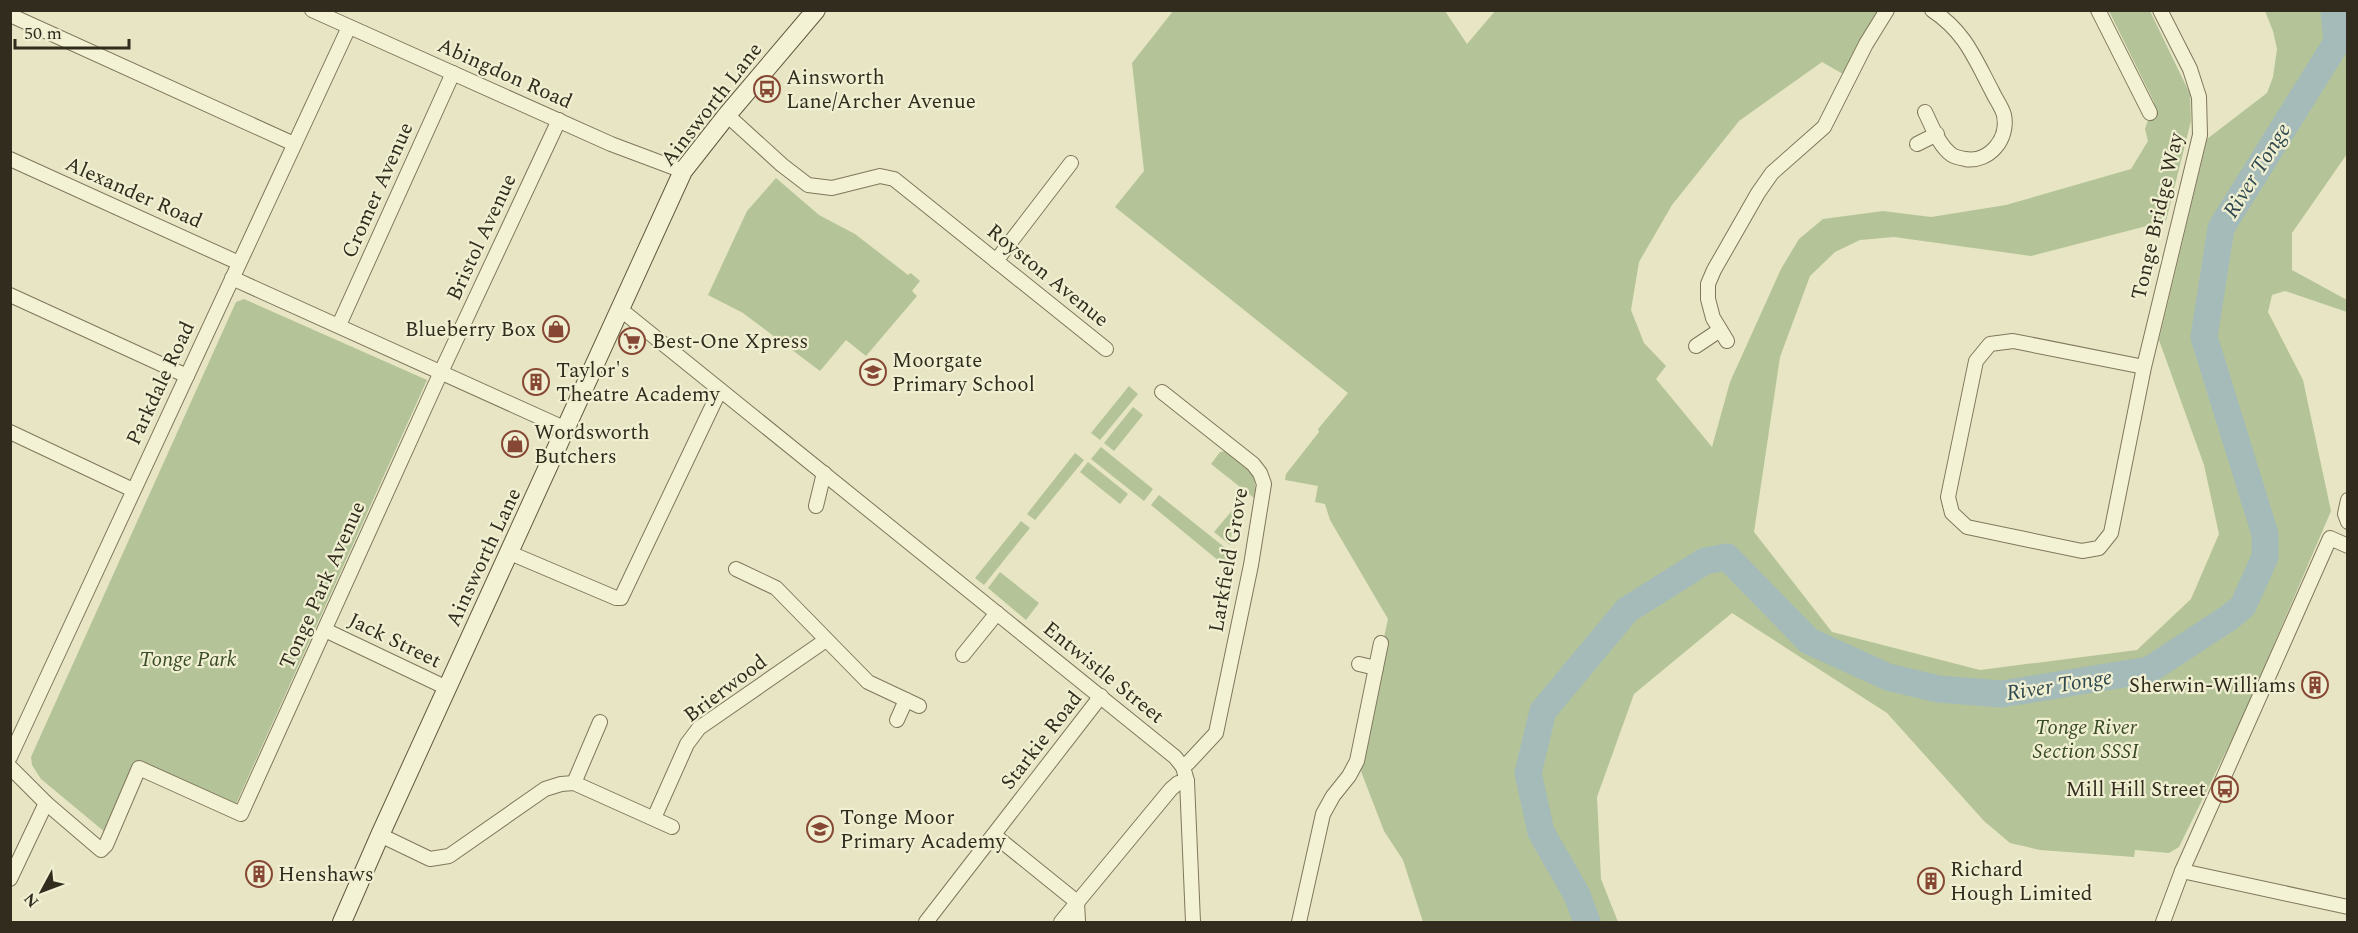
<svg xmlns="http://www.w3.org/2000/svg" width="2358" height="933" font-family="Spectral,serif">
<rect width="100%" height="100%" fill="#e7e5c3"/>
<!-- green -->
<g fill="#b4c498">
<polygon points="1173,11 1445,11 1467,44 1495,11 1879,11 1843,74 1822,62 1739,121 1672,205 1639,262 1631,310 1644,343 1666,366 1656,379 1712,447 1730,382 1781,269 1799,239 1823,219 1883,211 1931,217 2006,205 2131,169 2148,141 2145,129 2154,102 2109,11 2150,11 2190,94 2191,121 2166,221 2031,256 1894,237 1860,240 1835,252 1810,276 1780,357 1754,532 1832,632 1980,670 2137,650 2191,599 2219,534 2204,465 2159,340 2207,139 2267,93 2273,77 2277,49 2273,31 2265,11 2347,11 2347,154 2292,233 2292,270 2347,300 2347,312 2285,291 2272,295 2268,312 2303,380 2331,511 2242,719 2179,847 2169,853 2135,850 2134,857 2040,850 2010,843 1984,821 1887,713 1732,613 1634,694 1597,797 1601,879 1618,922 1423,922 1403,860 1384,831 1357,761 1388,619 1330,520 1325,504 1315,502 1318,486 1285,480 1286,474 1319,432 1318,429 1348,393 1115,207 1144,171 1132,63"/>
<polygon points="776,178 819,215 855,234 908,275 911,273 920,281 912,291 917,296 866,356 846,340 820,371 743,313 708,295 747,211"/>
<polygon points="244,299 427,380 236,804 137,761 106,833 41,779 32,765 31,757 236,302"/>
<polygon points="1129,386 1138,394 1100,440 1091,433"/>
<polygon points="1133,407 1143,415 1114,451 1104,443"/>
<polygon points="1101,447 1153,489 1144,501 1091,459"/>
<path d="M1226 451C1245 466 1260 471 1254 498L1211 464 1220 452Z"/>
<polygon points="1075,453 1084,460 1035,520 1027,514"/>
<polygon points="1088,462 1128,494 1120,504 1080,472"/>
<polygon points="1159,495 1228,550 1225,566 1151,505"/>
<polygon points="1236,506 1230,545 1214,532"/>
<polygon points="1021,521 1030,528 984,585 975,578"/>
<polygon points="1000,572 1039,603 1026,620 988,588"/>
</g>
<g fill="none" stroke-linecap="round" stroke-linejoin="round">
<!-- river -->
<polyline stroke="#a4bbba" stroke-width="27" points="1587,922 1577,895 1541,832 1528,773 1543,711 1627,610 1705,561 1727,557 1809,641 1888,677 1938,689 2002,694 2149,670 2230,617 2243,606 2265,557 2265,534 2204,337 2221,228 2337,42 2334,10"/>
<defs>
<g id="minor">
<polyline points="312,10 611,144 683,171"/>
<polyline points="2098,10 2150,113"/>
<polyline points="10,15 294,144"/>
<path d="M1925 112C1932 126 1939 146 1952 155 1955 157 1960 158 1965 159 1989 163 2009 139 2004 115 2002 107 1995 98 1992 91 1974 57 1965 32 1932 10"/>
<polyline points="727,115 782,165 808,185 832,188 880,176 894,179 1106,349"/>
<polyline points="1917,144 1937,134"/>
<polyline points="10,159 239,263"/>
<polyline points="996,261 1071,163"/>
<polyline points="232,278 566,429"/>
<polyline points="10,295 187,376"/>
<polyline points="620,309 1175,757 1183,767 1187,781 1193,922"/>
<polyline points="339,325 453,73"/>
<polyline points="1727,341 1713,318 1708,299 1708,284 1714,270 1758,193 1772,173 1824,127 1866,44 1887,10"/>
<polyline points="1696,346 1720,330"/>
<polyline points="2144,367 2013,341 1990,344 1976,361 1948,497 1952,513 1967,527 2082,551 2099,548 2111,533 2144,367 2200,135 2199,97 2190,69 2160,10"/>
<polyline points="1162,392 1253,464 1260,473 1264,484 1251,565 1216,733 1189,762 1183,767"/>
<polyline points="10,432 133,490"/>
<polyline points="2348,500 2345,514 2348,522"/>
<polyline points="816,506 824,473"/>
<polyline points="510,553 616,598 621,598 720,390"/>
<polyline points="736,569 776,588 868,682 919,706"/>
<polyline points="325,630 447,688"/>
<polyline points="963,655 997,613"/>
<polyline points="1359,664 1376,668"/>
<polyline points="897,720 906,700"/>
<polyline points="10,757 349,27"/>
<polyline points="10,767 46,803 101,850 106,845 139,768 241,814 441,372 559,120"/>
<polyline points="574,783 600,722"/>
<polyline points="654,818 687,744 699,728 826,640"/>
<polyline points="380,835 430,859 449,856 545,789 561,784 574,783 672,827"/>
<polyline points="994,835 1077,902 1078,922"/>
<polyline points="2182,871 2348,907"/>
<polyline points="10,879 46,803"/>
<polyline points="926,922 1101,696"/>
<polyline points="1061,922 1171,789 1178,783 1187,781"/>
<polyline points="1299,922 1323,814 1333,796 1349,776 1357,761 1381,643"/>
<polyline points="2163,922 2182,871 2330,538 2348,546"/>
</g>
<polyline id="secondary" points="342,922 380,835 683,171 727,115 816,10"/>
</defs>
<!-- minor casing -->
<use href="#minor" stroke="#7f775c" stroke-width="16"/>
<!-- secondary casing -->
<use href="#secondary" stroke="#61583f" stroke-width="20"/>
<!-- minor -->
<use href="#minor" stroke="#f4f2d5" stroke-width="14"/>
<!-- secondary -->
<use href="#secondary" stroke="#f4f2d5" stroke-width="18"/>
</g>
<!-- icons -->
<defs>
<symbol id="bus-ring" viewBox="-11 -11 22 22"><circle r="9.5" fill="#f0efd1" stroke="#864734" stroke-width="1.5"/><path d="M-5-6H5V4H4V6H2V4H-2V6H-4V4H-5ZM-3.5-4V0h7V-4ZM-3.5 1.2v1.5H-2V1.2ZM2 1.2v1.5H3.5V1.2Z" fill="#864734"/></symbol>
<symbol id="shop-ring" viewBox="-11 -11 22 22"><circle r="9.5" fill="#f0efd1" stroke="#864734" stroke-width="1.5"/><path d="M-5-2.5h2.3a2.7 3.5 0 0 1 5.4 0H5L5.5 6h-11ZM-1.5-2.5h3a1.5 2.3 0 0 0-3 0Z" fill="#864734"/></symbol>
<symbol id="supermarket-ring" viewBox="-11 -11 22 22"><circle r="9.5" fill="#f0efd1" stroke="#864734" stroke-width="1.5"/><path d="M-6-5.5h2.5l.6 2H6L4.5 2H-2.5L-4.4-4H-6ZM-1.5 3.2a1.3 1.3 0 1 0 .1 0ZM3 3.2a1.3 1.3 0 1 0 .1 0Z" fill="#864734"/></symbol>
<symbol id="school-ring" viewBox="-11 -11 22 22"><circle r="9.5" fill="#f0efd1" stroke="#864734" stroke-width="1.5"/><path d="M0-5L7-2L0 1L-7-2ZM-4 1L0 2.5L4 1V4Q0 6-4 4Z" fill="#864734"/></symbol>
<symbol id="building-ring" viewBox="-11 -11 22 22"><circle r="9.5" fill="#f0efd1" stroke="#864734" stroke-width="1.5"/><path d="M-4-6H4V6H1V3H-1V6H-4ZM-2.5-4.3h1.7v1.8h-1.7ZM.8-4.3h1.7v1.8H.8ZM-2.5-1h1.7V.8h-1.7ZM.8-1h1.7V.8H.8Z" fill="#864734"/></symbol>
</defs>
<g fill-rule="evenodd">
<use href="#bus-ring" x="752" y="74" width="30" height="30"/>
<use href="#shop-ring" x="541" y="314" width="30" height="30"/>
<use href="#supermarket-ring" x="617" y="326" width="30" height="30"/>
<use href="#school-ring" x="858" y="357" width="30" height="30"/>
<use href="#building-ring" x="521" y="367" width="30" height="30"/>
<use href="#shop-ring" x="500" y="429" width="30" height="30"/>
<use href="#building-ring" x="2300" y="670" width="30" height="30"/>
<use href="#bus-ring" x="2210" y="774" width="30" height="30"/>
<use href="#school-ring" x="805" y="814" width="30" height="30"/>
<use href="#building-ring" x="244" y="859" width="30" height="30"/>
<use href="#building-ring" x="1916" y="866" width="30" height="30"/>
</g>
<g text-anchor="middle" stroke-width="4.5" stroke-linejoin="round" paint-order="stroke">
<!-- street labels -->
<g font-size="21" fill="#312c1e" stroke="#f0efd1">
<text transform="translate(505 73) rotate(24)" y="7">Abingdon Road</text>
<text transform="translate(711 104) rotate(-52)" y="7">Ainsworth Lane</text>
<text transform="translate(377 190) rotate(-66)" y="7">Cromer Avenue</text>
<text transform="translate(134 192) rotate(24)" y="7">Alexander Road</text>
<text transform="translate(2157 216) rotate(-77)" y="7">Tonge Bridge Way</text>
<text transform="translate(481 237) rotate(-65)" y="7">Bristol Avenue</text>
<text transform="translate(1048 275) rotate(39)" y="7">Royston Avenue</text>
<text transform="translate(160 383) rotate(-65)" y="7">Parkdale Road</text>
<text transform="translate(483 557) rotate(-65)" y="7">Ainsworth Lane</text>
<text transform="translate(1228 560) rotate(-80)" y="7">Larkfield Grove</text>
<text transform="translate(322 585) rotate(-66)" y="7">Tonge Park Avenue</text>
<text transform="translate(395 640) rotate(26)" y="7">Jack Street</text>
<text transform="translate(1104 672) rotate(39)" y="7">Entwistle Street</text>
<text transform="translate(725 688) rotate(-37)" y="7">Brierwood</text>
<text transform="translate(1041 740) rotate(-52)" y="7">Starkie Road</text>
</g>
<!-- poi labels -->
<g font-size="21" fill="#312c1e" stroke="#f0efd1" text-anchor="start">
<text x="786" y="84">Ainsworth<tspan x="786" dy="24">Lane/Archer Avenue</tspan></text>
<text x="536" y="336" text-anchor="end">Blueberry Box</text>
<text x="652" y="348">Best-One Xpress</text>
<text x="892" y="367">Moorgate<tspan x="892" dy="24">Primary School</tspan></text>
<text x="556" y="377">Taylor's<tspan x="556" dy="24">Theatre Academy</tspan></text>
<text x="534" y="439">Wordsworth<tspan x="534" dy="24">Butchers</tspan></text>
<text x="2296" y="692" text-anchor="end">Sherwin-Williams</text>
<text x="2206" y="796" text-anchor="end">Mill Hill Street</text>
<text x="840" y="824">Tonge Moor<tspan x="840" dy="24">Primary Academy</tspan></text>
<text x="1950" y="876">Richard<tspan x="1950" dy="24">Hough Limited</tspan></text>
<text x="278" y="881">Henshaws</text>
</g>
<!-- park labels -->
<g font-size="21" font-style="italic" fill="#394b27" stroke="#f0efd1">
<text x="188" y="666">Tonge Park</text>
<text x="2086" y="734">Tonge River<tspan x="2086" dy="24">Section SSSI</tspan></text>
</g>
<!-- water labels -->
<g font-size="22" font-style="italic" fill="#2f494f" stroke="#f0efd1">
<text transform="translate(2256 170) rotate(-58)" y="8">River Tonge</text>
<text transform="translate(2059 684) rotate(-9)" y="8">River Tonge</text>
</g>
</g>
<!-- border -->
<rect width="2358" height="933" fill="none" stroke="#312c1e" stroke-width="24"/>
<!-- north arrow -->
<g transform="translate(42 891) rotate(229)" stroke="#f0efd1" stroke-width="4.5" paint-order="stroke">
<path d="M0-4.5L10 22L0 15L-10 22Z" fill="#312c1e"/>
<text y="-9" font-size="16" font-weight="bold" text-anchor="middle" fill="#312c1e">N</text>
</g>
<!-- scale -->
<path d="M15 39v9h114v-9" fill="none" stroke="#312c1e" stroke-width="3"/>
<text x="24" y="39" font-size="18" fill="#312c1e" stroke="#f0efd1" stroke-width="4.5" paint-order="stroke">50 m</text>
</svg>
